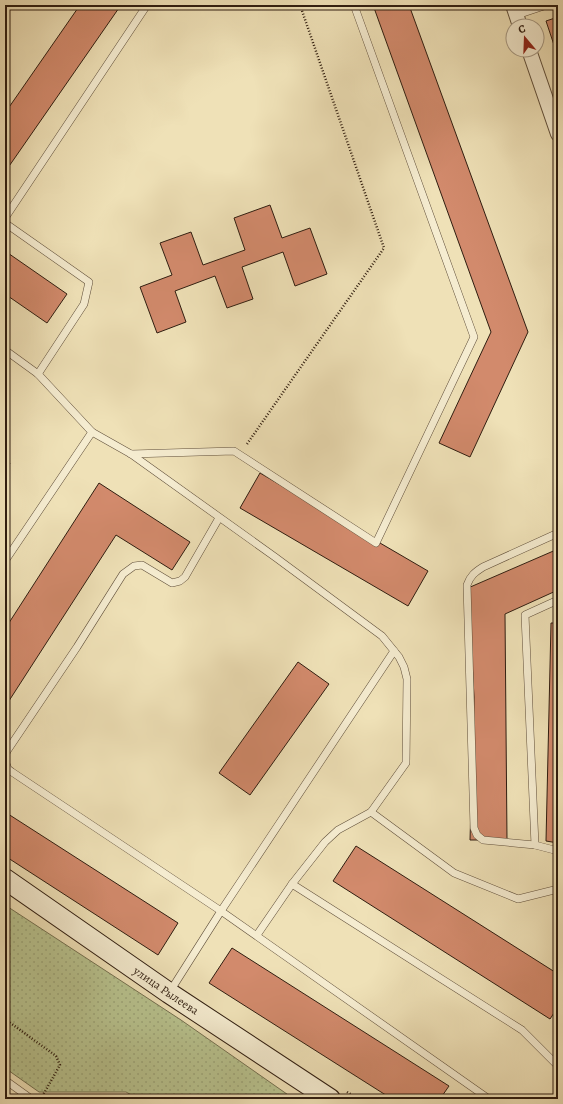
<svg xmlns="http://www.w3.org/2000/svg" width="563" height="1104" font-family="Alegreya,serif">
<defs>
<pattern id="grass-dots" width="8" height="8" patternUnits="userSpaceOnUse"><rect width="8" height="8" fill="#b8c38f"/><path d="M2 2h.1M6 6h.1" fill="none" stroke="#9ea77a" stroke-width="1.8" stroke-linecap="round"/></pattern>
</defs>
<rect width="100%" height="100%" fill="#efe1b7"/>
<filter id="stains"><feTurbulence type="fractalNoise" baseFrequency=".005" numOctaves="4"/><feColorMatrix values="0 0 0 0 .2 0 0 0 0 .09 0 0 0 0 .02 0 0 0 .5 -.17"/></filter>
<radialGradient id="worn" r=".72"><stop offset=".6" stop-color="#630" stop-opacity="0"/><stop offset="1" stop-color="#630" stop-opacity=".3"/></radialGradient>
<!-- grass -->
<polygon fill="url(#grass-dots)" stroke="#747050" points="5,905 181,1020 294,1099 139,1099 126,1092 39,1092 5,1068"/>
<!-- building -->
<g fill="#d28a6c" stroke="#2f1d10">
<polygon points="80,5 121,5 5,172 5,113"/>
<polygon points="373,5 409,5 528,332 470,457 439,443 491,332"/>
<polygon points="558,17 558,57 546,21"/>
<polygon points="270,205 282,238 310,228 327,274 295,286 283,252 242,267 253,299 227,308 215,276 175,291 186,322 157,333 140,287 172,275 160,243 191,232 203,265 245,250 234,218"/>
<polygon points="5,251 67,294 47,323 5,294"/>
<polygon points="5,459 10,463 5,472"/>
<polygon points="260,473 428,571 408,606 240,508"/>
<polygon points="99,483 190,542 172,570 116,535 5,707 5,629"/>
<polygon points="558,549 558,590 505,614 507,840 470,840 474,697 468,588"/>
<polygon points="551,623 558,623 558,843 546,841"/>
<polygon points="298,662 329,684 250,795 219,773"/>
<polygon points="5,812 178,923 158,955 5,856"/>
<polygon points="356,846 558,974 558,1007 550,1019 333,881"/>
<polygon points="232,948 449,1086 440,1099 392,1099 209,983"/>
</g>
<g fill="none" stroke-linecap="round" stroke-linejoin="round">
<defs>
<g id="lane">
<polyline points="517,15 547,5"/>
<polyline points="5,218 147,5"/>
<polyline points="5,223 89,282 84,304 38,374"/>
<polyline points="5,350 38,374 92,432 5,561"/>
<polyline points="92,432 131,454 275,557 382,636 399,657 404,667 407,679 406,763 371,812 338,830 325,842 292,884 257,935"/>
<polyline points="131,454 234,451 376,543 474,337 354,5"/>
<polyline points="558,600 525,615 535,845 558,851"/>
<polyline points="394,651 221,911 489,1099"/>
<polyline points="5,756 7,751 77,647 123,574 134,566 142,565 172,583 180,581 185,577 219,518"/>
<polyline points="5,761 8,769 12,772 221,911 169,993"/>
<polyline points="371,812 454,873 518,899 558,889"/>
<path d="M535 845 483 840 477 835 474 828 467 585C470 576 475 572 483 567L558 533"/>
<polyline points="292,884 522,1030 558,1066"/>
<polyline points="5,1080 30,1098 30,1099"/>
<polyline points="556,1099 558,1098"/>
</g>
<g id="street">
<polyline points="513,5 520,26"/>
<polyline points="529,50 558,134"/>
</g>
<g id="secondary">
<path id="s1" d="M5 879 169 993 330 1099"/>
</g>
</defs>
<!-- lane casing -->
<use href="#lane" stroke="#5f4e3a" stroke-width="8"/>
<!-- street casing -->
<use href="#street" stroke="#5f4e3a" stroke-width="16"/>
<!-- secondary casing -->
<use href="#secondary" stroke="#2f1d10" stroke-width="22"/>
<!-- path -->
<g stroke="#2f1d10" stroke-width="2.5" stroke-dasharray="1 2" stroke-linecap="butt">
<polyline points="247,444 384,248 300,5"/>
<polyline points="5,1019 56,1056 60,1065 43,1095"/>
<polyline points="347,1092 358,1099"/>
</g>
<!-- lane -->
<use href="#lane" stroke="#f5ecd0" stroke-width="7"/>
<!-- street -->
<use href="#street" stroke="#f5ecd0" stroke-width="14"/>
<!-- secondary -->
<use href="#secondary" stroke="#f5ecd0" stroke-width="20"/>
</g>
<g text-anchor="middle" stroke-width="3" stroke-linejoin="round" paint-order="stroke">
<!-- street labels -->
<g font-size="12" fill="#2f1d10" stroke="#f5ecd0">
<text dy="4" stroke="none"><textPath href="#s1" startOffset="196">улица Рылеева</textPath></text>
</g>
</g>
<!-- margin -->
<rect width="563" height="1104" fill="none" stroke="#efe1b7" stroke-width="20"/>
<rect x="6" y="6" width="551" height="1092" fill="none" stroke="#2f1d10" stroke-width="2"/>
<rect x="10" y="10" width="543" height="1084" fill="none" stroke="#2f1d10"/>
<!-- north arrow -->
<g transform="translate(525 38) rotate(341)"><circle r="19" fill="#f5ecd0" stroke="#a69983"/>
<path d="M0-3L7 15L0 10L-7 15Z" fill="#8f2418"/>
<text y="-6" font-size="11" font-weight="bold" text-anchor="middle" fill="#2f1d10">С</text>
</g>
<rect width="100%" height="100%" filter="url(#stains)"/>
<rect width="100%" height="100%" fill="url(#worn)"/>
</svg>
